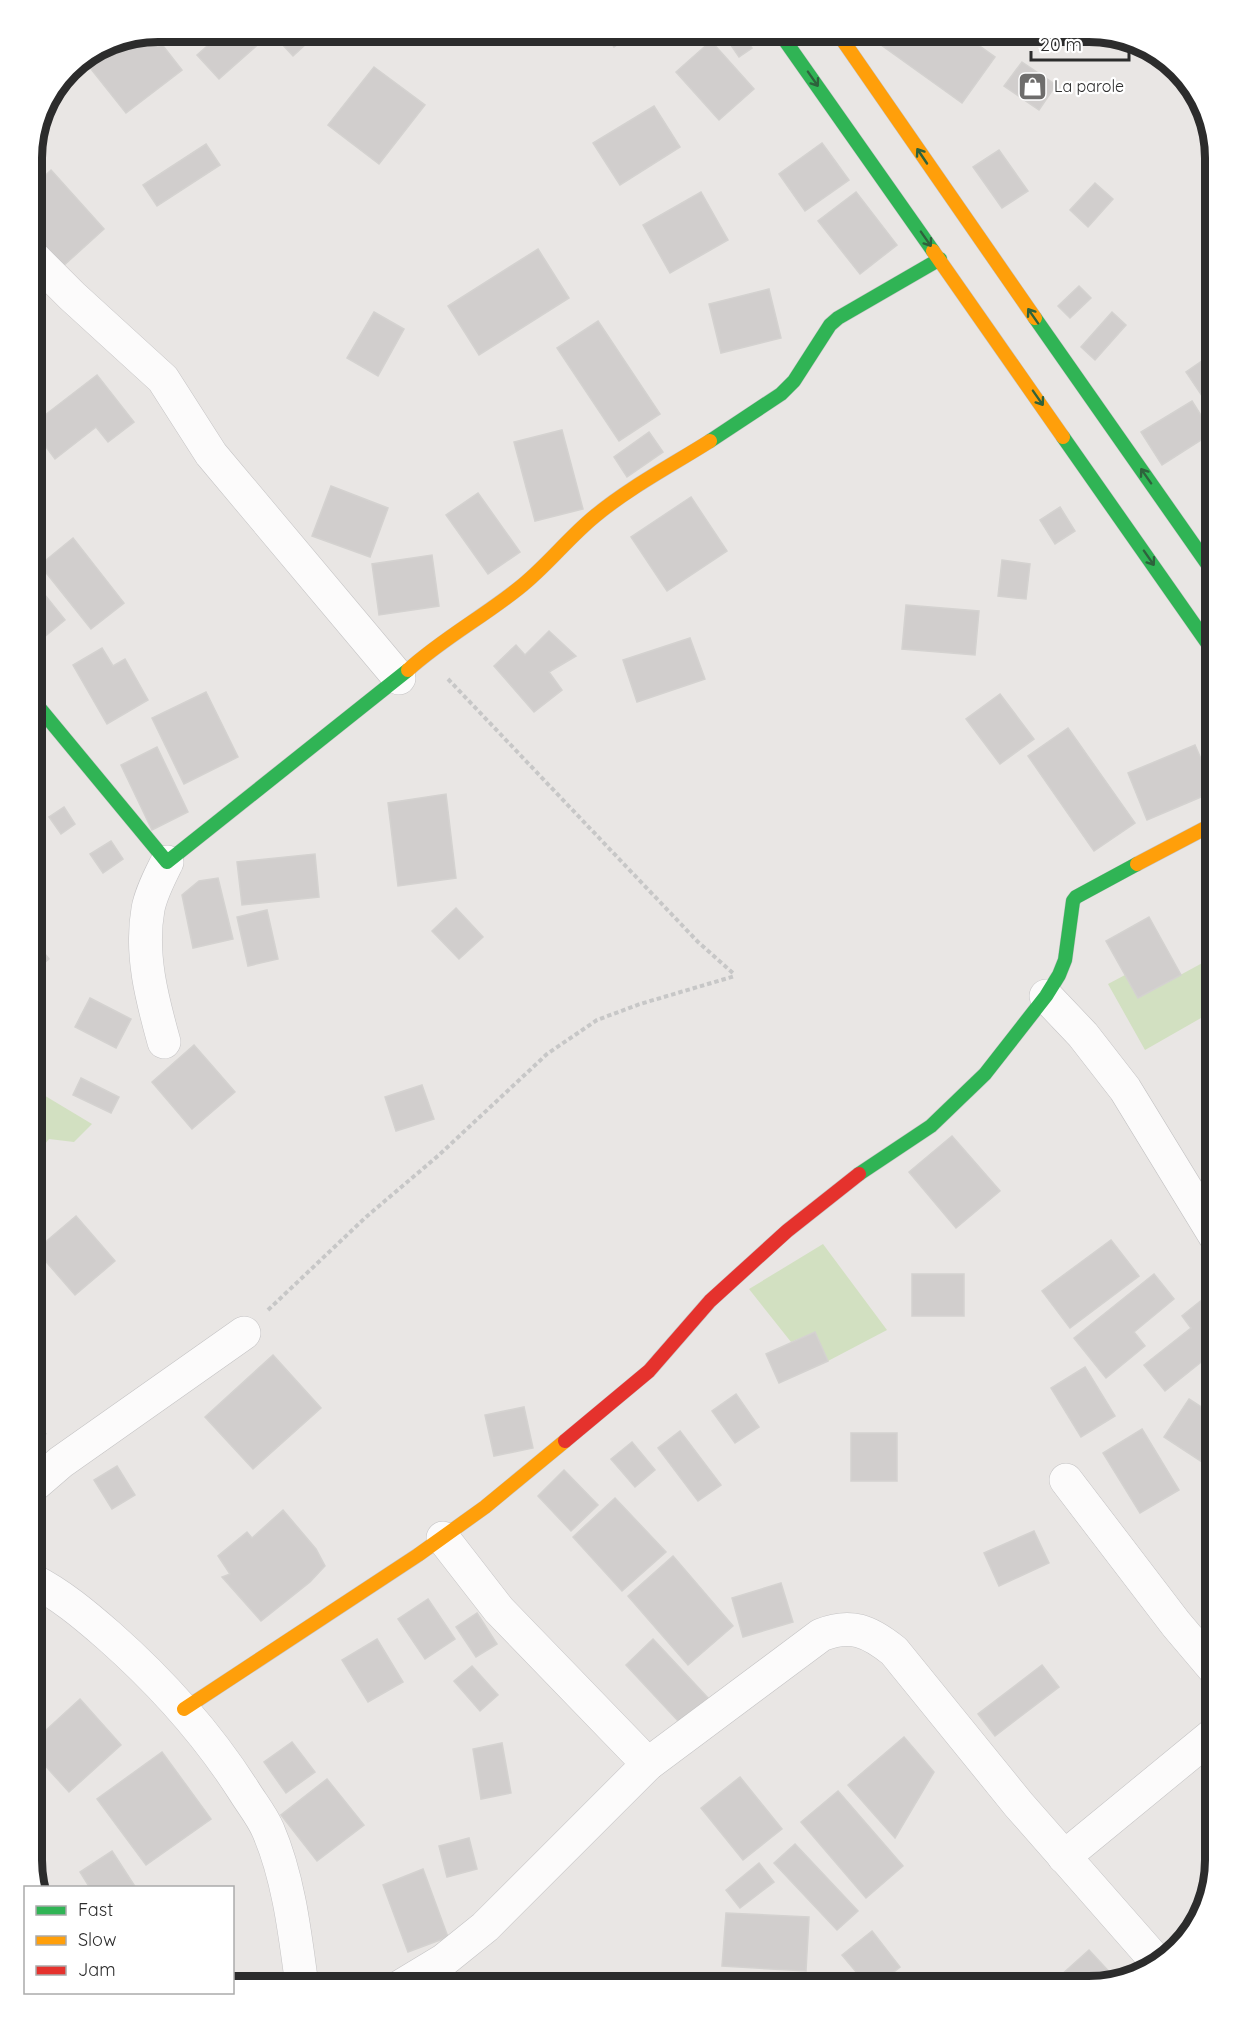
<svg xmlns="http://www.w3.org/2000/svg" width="1247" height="2018" font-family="Quicksand,sans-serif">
<rect width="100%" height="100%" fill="#e9e6e4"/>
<!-- green -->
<g fill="#d2e0c1">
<polygon points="1206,961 1215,977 1215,1010 1145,1050 1108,984 1125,975 1138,998"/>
<polygon points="32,1088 92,1124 74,1142 49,1139 36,1155 32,1154"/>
<polygon points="823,1244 887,1330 828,1361 815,1332 791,1342 749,1289"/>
</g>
<!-- building -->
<g fill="#d1cecd" stroke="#d4d2d0" stroke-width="1.5">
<polygon points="185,32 206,32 194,42"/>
<polygon points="223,32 255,32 263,40 219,79 197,55"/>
<polygon points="271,32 319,32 293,56"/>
<polygon points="603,32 635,32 614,47"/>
<polygon points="722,32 740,32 752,48 739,57"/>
<polygon points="863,32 960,32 995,57 962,103"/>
<polygon points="153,33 182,70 126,113 83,59 110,41"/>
<polygon points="711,41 754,89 719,120 676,72"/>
<polygon points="1022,62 1056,85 1039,110 1004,86"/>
<polygon points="374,67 425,105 379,164 328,125"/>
<polygon points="654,106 680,147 620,185 593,143"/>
<polygon points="822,143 849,180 805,211 779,174"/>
<polygon points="206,144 220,165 157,206 143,185"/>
<polygon points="999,150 1028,191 1002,208 973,167"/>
<polygon points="51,170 104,229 62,267 32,234 32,188"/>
<polygon points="1095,183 1113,199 1088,227 1070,210"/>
<polygon points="701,192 728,240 670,273 643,225"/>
<polygon points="856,192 897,245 860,274 818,221"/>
<polygon points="538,249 569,298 479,355 448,306"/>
<polygon points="1079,286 1091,298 1070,318 1058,306"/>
<polygon points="769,289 781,338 721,353 709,304"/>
<polygon points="374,312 404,329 378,376 347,358"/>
<polygon points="1112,312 1126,325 1095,360 1081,347"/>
<polygon points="598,321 660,414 619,441 557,348"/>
<polygon points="1215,352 1215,411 1213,412 1186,372"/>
<polygon points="97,375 134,422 108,442 96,427 55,459 32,428 32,425"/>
<polygon points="1192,401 1212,433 1162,465 1141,432"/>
<polygon points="562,430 583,509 535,521 514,442"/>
<polygon points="649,432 663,452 627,477 614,457"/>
<polygon points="331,486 388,508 370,557 312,536"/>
<polygon points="478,493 520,552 488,574 446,515"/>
<polygon points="691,497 727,551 667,591 631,537"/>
<polygon points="1060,507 1075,531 1055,544 1040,520"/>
<polygon points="73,538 124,603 91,629 40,565"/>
<polygon points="432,555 439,606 379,615 372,564"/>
<polygon points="1002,560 1030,564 1026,599 998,596"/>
<polygon points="32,579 65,620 32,647"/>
<polygon points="906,605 979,611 975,655 902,649"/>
<polygon points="549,631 576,656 549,672 562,690 534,712 494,666 516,645 525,655"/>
<polygon points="690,638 705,679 637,702 623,660"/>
<polygon points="102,648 113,666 125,659 148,700 107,724 73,665"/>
<polygon points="206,692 238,757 184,784 152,718"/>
<polygon points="1000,694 1034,739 1000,764 966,719"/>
<polygon points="1068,728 1135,823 1094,851 1028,756"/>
<polygon points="1195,745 1215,791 1147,820 1128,773"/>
<polygon points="157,747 188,812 152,830 121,765"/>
<polygon points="446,794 456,878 398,886 388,803"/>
<polygon points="64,807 75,824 61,834 49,817"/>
<polygon points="111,841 123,859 103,873 90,854"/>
<polygon points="315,854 319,897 242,905 237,862"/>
<polygon points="218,878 233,939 193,948 182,895 199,881"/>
<polygon points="456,908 483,937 459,959 432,931"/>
<polygon points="267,910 278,959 248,966 237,917"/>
<polygon points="1149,917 1181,975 1138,998 1106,941"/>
<polygon points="32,938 49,959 32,973"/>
<polygon points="90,998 131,1019 116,1048 75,1027"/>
<polygon points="194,1045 235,1092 192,1129 152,1082"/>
<polygon points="81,1078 119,1097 111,1113 73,1095"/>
<polygon points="422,1085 434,1119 396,1131 385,1097"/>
<polygon points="952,1136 1000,1191 956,1228 909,1172"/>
<polygon points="76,1216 115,1261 75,1295 36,1250"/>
<polygon points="1111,1240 1139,1276 1070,1328 1042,1291"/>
<rect x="912" y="1274" width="52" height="42"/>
<polygon points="1154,1274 1174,1299 1134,1332 1145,1346 1106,1378 1074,1338"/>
<polygon points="1203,1299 1215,1315 1215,1351 1165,1391 1144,1365 1191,1328 1182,1316"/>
<polygon points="815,1332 828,1361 779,1383 766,1354"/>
<polygon points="273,1355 321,1408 253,1469 205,1417"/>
<polygon points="1085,1367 1115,1416 1081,1437 1051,1388"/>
<polygon points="736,1394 759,1427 735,1443 712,1411"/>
<polygon points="1189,1399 1215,1416 1215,1442 1202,1462 1164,1437"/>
<polygon points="524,1407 533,1448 494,1456 485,1415"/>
<polygon points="1142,1429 1179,1490 1140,1513 1103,1453"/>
<polygon points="680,1431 721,1485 698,1501 658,1448"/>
<rect x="851" y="1433" width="46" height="48"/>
<polygon points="632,1442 655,1470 635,1487 611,1459"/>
<polygon points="117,1466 135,1495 112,1509 94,1480"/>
<polygon points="564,1470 598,1505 571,1531 538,1496"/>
<polygon points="615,1498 666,1552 622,1591 573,1537"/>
<polygon points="283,1510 316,1549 325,1566 310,1582 261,1621 222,1577 230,1574 218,1556 247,1532 252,1538"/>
<polygon points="1034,1531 1049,1563 999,1586 984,1553"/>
<polygon points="673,1556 733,1626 688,1665 628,1596"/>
<polygon points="781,1583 793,1622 743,1637 732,1598"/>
<polygon points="428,1599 455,1639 425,1659 398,1619"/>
<polygon points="477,1613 497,1644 476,1657 456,1627"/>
<polygon points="1215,1617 1215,1634 1207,1624"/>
<polygon points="377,1639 403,1682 368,1702 342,1660"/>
<polygon points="653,1639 708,1698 680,1723 626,1665"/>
<polygon points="1042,1665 1059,1687 995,1736 978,1714"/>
<polygon points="472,1666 498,1695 480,1711 454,1681"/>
<polygon points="80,1699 121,1745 69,1792 32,1751 32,1743"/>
<polygon points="904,1737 934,1772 895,1838 848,1785"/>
<polygon points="292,1742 315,1772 286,1793 264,1762"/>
<polygon points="502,1743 511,1793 481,1799 473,1749"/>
<polygon points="162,1752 211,1819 146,1865 97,1799"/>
<polygon points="740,1777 782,1829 743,1860 701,1808"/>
<polygon points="327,1779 364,1825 317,1861 281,1815"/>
<polygon points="838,1791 903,1866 866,1898 801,1822"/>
<polygon points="469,1838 477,1869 447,1877 439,1846"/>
<polygon points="795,1844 858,1911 837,1930 774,1863"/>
<polygon points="112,1851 136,1888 90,1888 80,1872"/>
<polygon points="759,1863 774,1882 740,1908 726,1890"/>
<polygon points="423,1869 448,1937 408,1952 383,1885"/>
<polygon points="726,1913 809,1917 806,1971 722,1966"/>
<polygon points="872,1931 900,1967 876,1986 868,1986 842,1955"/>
<polygon points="1089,1950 1114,1977 1109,1982 1089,1986 1049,1986"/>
</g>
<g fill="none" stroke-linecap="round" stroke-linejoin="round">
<defs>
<g id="street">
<polyline points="32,256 72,296 163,379 211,454 399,678"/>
<polyline points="1046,996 1083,1035 1125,1089 1215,1236"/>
<path d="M164 1042C152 999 140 954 148 909 151 893 160 876 167 862"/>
<polyline points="1066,1480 1176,1624 1215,1670"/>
<polyline points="32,1487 61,1462 244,1333"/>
<polyline points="443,1538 499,1610 648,1764"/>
<path d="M32 1580C60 1594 85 1615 109 1636 161 1682 207 1733 244 1791 252 1804 262 1816 268 1830 289 1879 295 1934 302 1986"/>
<polyline points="1064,1857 1215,1733"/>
<path d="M401 1986 444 1960 485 1927 648 1764 821 1635C851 1623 869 1631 894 1651L1019 1805 1157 1962"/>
</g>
<g id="fast">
<polyline points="779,32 933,251"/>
<polyline points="1035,318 1215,575"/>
<polyline points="1063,437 1215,654"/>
<polyline points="710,441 781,394 794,381 830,325 838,318 940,259"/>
<polyline points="32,699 167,862 408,670"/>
<polyline points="859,1174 931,1126 985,1074 1046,996 1059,975 1065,960 1073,901 1076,897 1137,864"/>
</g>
<g id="slow">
<polyline points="837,32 1035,318"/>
<polyline points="933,251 1063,437"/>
<path d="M408 670C442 639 483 617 519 588 546 567 568 538 595 516 630 487 672 465 710 441"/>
<polyline points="1137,864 1215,823"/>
<polyline points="184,1709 418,1555 485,1507 565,1441"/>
</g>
<g id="jam">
<polyline points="1150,50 1166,60"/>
<polyline points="565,1441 649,1371 710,1301 787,1231 859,1174"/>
</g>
</defs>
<!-- street casing -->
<use href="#street" stroke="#c4c3c4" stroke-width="34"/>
<!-- fast casing -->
<use href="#fast" stroke="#c4c3c4" stroke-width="15"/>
<!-- slow casing -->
<use href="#slow" stroke="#c4c3c4" stroke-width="15"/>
<!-- jam casing -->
<use href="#jam" stroke="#c4c3c4" stroke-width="15"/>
<!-- path -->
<g stroke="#c7c7c7" stroke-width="4" stroke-dasharray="4.5 3" stroke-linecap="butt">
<polyline points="448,679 698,942 735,975"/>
<polyline points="268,1310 366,1217 439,1155 547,1054 597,1020 640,1004 735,976"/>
<polyline points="32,1413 45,1435"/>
</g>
<!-- street -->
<use href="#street" stroke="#fcfbfb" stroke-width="33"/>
<!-- fast -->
<use href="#fast" stroke="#30b455" stroke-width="14"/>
<!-- slow -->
<use href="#slow" stroke="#ff9f0a" stroke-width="14"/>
<!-- jam -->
<use href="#jam" stroke="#e5322d" stroke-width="14"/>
</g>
<!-- one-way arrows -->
<defs><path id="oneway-shaft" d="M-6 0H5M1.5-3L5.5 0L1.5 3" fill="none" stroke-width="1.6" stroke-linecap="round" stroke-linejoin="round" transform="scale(1.5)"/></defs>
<g stroke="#2e623c">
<use href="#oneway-shaft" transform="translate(813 79) rotate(55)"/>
<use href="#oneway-shaft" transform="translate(922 156) rotate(-124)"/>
<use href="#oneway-shaft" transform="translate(926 239) rotate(55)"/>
<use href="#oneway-shaft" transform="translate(1033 316) rotate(-125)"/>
<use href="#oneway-shaft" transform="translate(1038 398) rotate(55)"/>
<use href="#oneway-shaft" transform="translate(1146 476) rotate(-125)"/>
<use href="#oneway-shaft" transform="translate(1149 558) rotate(55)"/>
</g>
<!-- icons -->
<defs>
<symbol id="shop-square" viewBox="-11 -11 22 22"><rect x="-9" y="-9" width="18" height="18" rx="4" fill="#6e6d6c" stroke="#fff"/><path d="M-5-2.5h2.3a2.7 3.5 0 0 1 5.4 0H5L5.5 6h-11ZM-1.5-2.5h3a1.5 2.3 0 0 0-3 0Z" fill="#fff"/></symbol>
</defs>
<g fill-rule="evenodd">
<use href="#shop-square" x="1016" y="70" width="33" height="33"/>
</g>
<g text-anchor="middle" stroke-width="4.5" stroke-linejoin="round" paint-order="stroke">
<!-- poi labels -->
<g font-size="16" fill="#2c2c2c" stroke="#fff" text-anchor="start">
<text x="1054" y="92">La parole</text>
</g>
</g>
<!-- crop -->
<path d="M0 0H1247V2018H0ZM158 42H1089A116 116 0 0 1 1205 158V1860A116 116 0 0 1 1089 1976H158A116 116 0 0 1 42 1860V158A116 116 0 0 1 158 42Z" fill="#fff" fill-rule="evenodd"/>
<path fill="none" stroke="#2c2c2c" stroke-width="8" d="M158 42H1089A116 116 0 0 1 1205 158V1860A116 116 0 0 1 1089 1976H158A116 116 0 0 1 42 1860V158A116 116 0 0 1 158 42Z"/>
<!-- legend -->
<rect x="24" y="1886" width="210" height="108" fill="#ffffff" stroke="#ababab" stroke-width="1.5"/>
<rect x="36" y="1906" width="30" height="9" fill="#30b455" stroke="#ababab" stroke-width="1.5"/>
<text x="78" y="1916" font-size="18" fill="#2c2c2c">Fast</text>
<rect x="36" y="1936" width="30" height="9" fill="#ff9f0a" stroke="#ababab" stroke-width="1.5"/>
<text x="78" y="1946" font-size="18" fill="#2c2c2c">Slow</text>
<rect x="36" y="1966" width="30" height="9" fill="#e5322d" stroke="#ababab" stroke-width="1.5"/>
<text x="78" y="1976" font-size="18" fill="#2c2c2c">Jam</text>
<!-- scale -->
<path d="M1031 51v9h98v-9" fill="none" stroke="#2c2c2c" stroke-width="3"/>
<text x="1040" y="51" font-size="18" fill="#2c2c2c" stroke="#ffffff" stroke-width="4.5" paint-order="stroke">20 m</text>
</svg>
